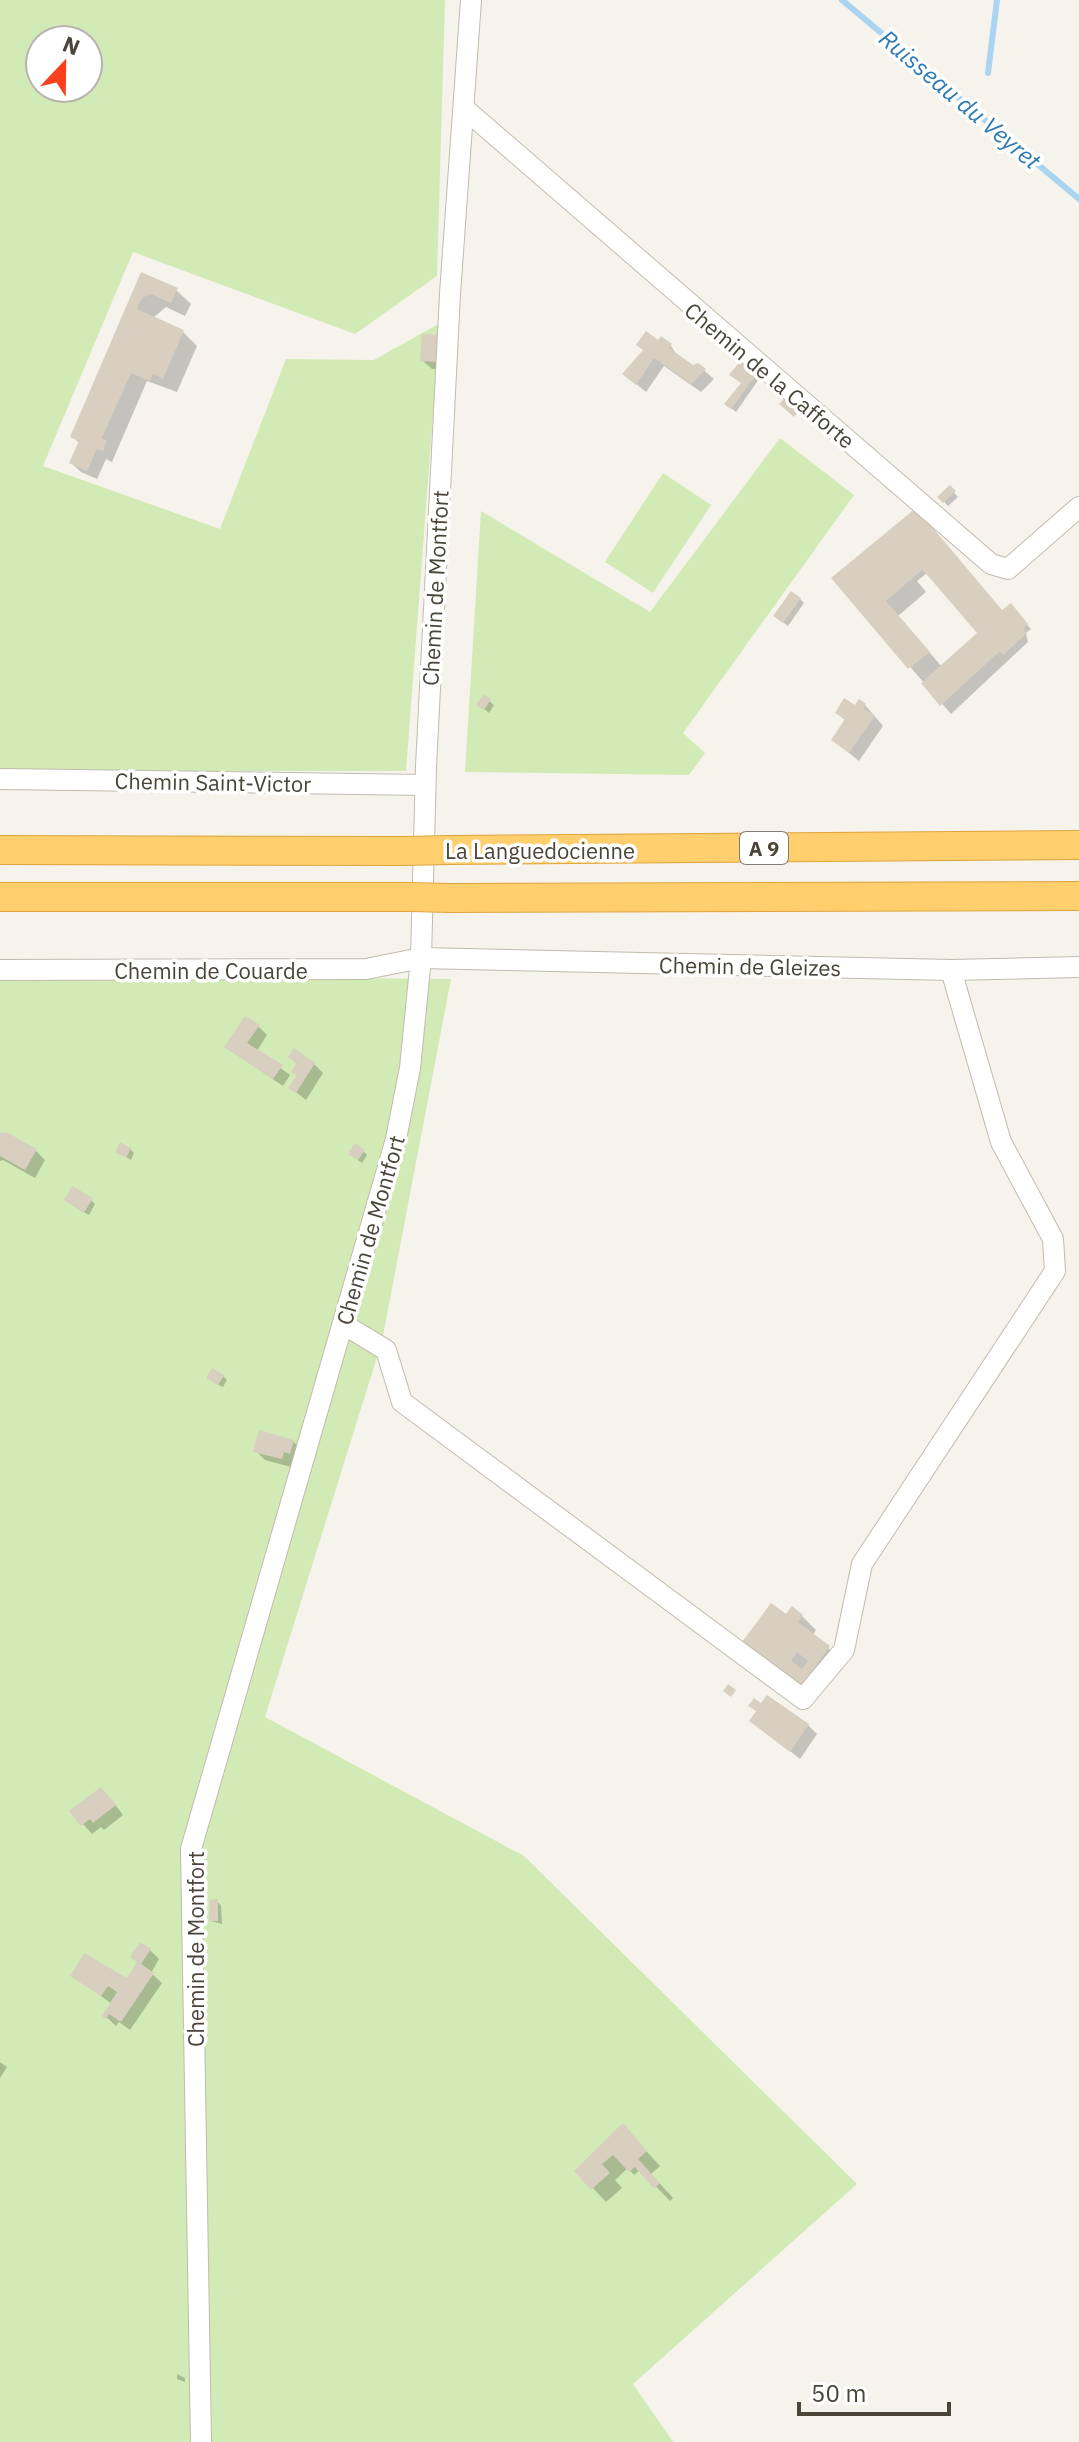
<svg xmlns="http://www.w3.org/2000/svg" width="1079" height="2442" viewBox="0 0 1079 2442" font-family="'IBM Plex Sans',sans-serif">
  <rect width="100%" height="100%" fill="#f6f3ec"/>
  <g fill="#d2eab5" fill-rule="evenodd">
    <path d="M0 0H445L437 276 355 334 133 252 43 466 220 529 286 359 374 360 440 323 406 771H0ZM40 40H88V88H40Z"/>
    <path d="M780 438 854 495 683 733 705 753 689 775 465 772 481 511 650 612Z"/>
    <path d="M663 473 711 505 653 593 605 562Z"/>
    <path d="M0 975 451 979 382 1341 265 1717 524 1856 857 2184 633 2384 673 2442H0Z"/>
  </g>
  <g fill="#0003" fill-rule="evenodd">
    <path d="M142 274 176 290 191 304 185 316 166 307 153 318 183 332 197 346 177 392 147 381 112 462 106 459 97 479 81 472 71 463 80 444 72 436Z"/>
    <path d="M424 336 447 370 432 369 422 360Z"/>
    <path d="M662 346H671L678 357 693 367 698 365 714 379 701 392 664 366 646 392 624 374Z"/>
    <path d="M741 363 759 379 736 412 731 408 743 384Z"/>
    <path d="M950 488 958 497 948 506 940 497Z"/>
    <path d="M916 510 1003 612 1010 606 1031 629 1026 633 1028 642 951 714 834 579ZM927 573 979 634 942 667 898 616 926 592 917 581Z"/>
    <path d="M800 599 804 603 788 626 779 619Z"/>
    <path d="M484 697 494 705 489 713 483 708Z"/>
    <path d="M865 705 883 726 859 761 833 740 846 721 837 713Z"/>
    <path d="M258 1026 267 1035 257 1051 290 1075 283 1086 226 1047Z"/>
    <path d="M290 1057 314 1064 323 1073 306 1100 291 1088 298 1076 293 1072 298 1065Z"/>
    <path d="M0 1134 36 1151 45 1160 35 1178 3 1160 0 1161Z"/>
    <path d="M130 1149 134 1153 131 1160 118 1152Z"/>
    <path d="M363 1151 367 1155 362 1163 354 1157Z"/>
    <path d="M91 1200 95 1204 89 1215 70 1204Z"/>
    <path d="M223 1376 227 1380 223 1387 213 1382Z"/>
    <path d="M293 1441 302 1451 291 1467 265 1460 256 1451Z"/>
    <path d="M802 1616 816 1630 813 1635 843 1661 817 1698 759 1656 787 1617Z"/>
    <path d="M758 1711 808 1725 817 1734 800 1759 751 1720Z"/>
    <path d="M110 1798 123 1815 104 1830 101 1827 92 1834 72 1812Z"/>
    <path d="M217 1901 221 1906 222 1924 211 1921Z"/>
    <path d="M150 1950 159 1959 151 1973 162 1983 130 2030 119 2022 116 2026 104 2015 112 2004 73 1976 127 1980Z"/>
    <path d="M0 2062 7 2067 0 2078Z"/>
    <path d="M636 2140 660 2166 651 2174 673 2198 670 2201 640 2170 634 2175 628 2168 615 2180 622 2188 606 2202 577 2171Z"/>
    <path d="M177 2374 185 2378V2382L177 2379Z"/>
  </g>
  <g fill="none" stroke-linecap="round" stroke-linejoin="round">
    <g stroke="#a9d4f2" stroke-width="6">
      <path d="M842 0 1079 199"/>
      <path d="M988 73 997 0"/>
    </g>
  </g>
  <g fill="#d8cfc1" fill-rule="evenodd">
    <path d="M141 272 178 288 171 303 151 294 142 298 137 309 184 330 163 379 153 374 150 381 131 373 102 438 107 441 103 451 97 449 87 471 69 463 79 441 70 437Z"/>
    <path d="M646 331 658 340 661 336 672 344 669 348 693 365 698 363 706 369 691 384 654 358 636 385 622 374 643 350 636 345Z"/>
    <path d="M422 334 440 335 439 362 420 361Z"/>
    <path d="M741 360 757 374 731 409 724 404 741 383 729 375Z"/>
    <path d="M785 398 800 410 794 417 779 404Z"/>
    <path d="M950 485 956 491 943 503 937 497Z"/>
    <path d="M916 508 1002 610 1011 603 1028 624 1023 628 1027 633 1003 655 1000 651 940 706 921 683 977 633 929 577 922 570 886 601 930 652 908 669 831 578Z"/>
    <path d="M791 591 801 598 783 623 773 616Z"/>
    <path d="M484 694 491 699 484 710 476 705Z"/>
    <path d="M844 698 855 705 859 699 866 704 863 708 875 716 849 753 831 740 845 719 835 713Z"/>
    <path d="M245 1016 260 1025 247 1043 283 1065 273 1079 224 1047Z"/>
    <path d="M294 1048 315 1063 296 1093 288 1088 297 1075 291 1072 297 1063 288 1057Z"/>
    <path d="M6 1132 37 1149 25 1170 0 1156V1133Z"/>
    <path d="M120 1142 131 1148 126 1158 115 1152Z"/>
    <path d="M355 1143 365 1150 358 1160 348 1154Z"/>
    <path d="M72 1186 93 1198 84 1213 64 1200Z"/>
    <path d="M212 1368 224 1375 218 1385 206 1378Z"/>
    <path d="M259 1430 294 1440 290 1454 284 1452 282 1459 253 1452Z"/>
    <path d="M771 1603 786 1614 792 1606 803 1615 798 1622 830 1646 802 1685 742 1642ZM797 1652 808 1661 802 1669 791 1661Z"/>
    <path d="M728 1684 736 1690 731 1697 723 1691Z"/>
    <path d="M767 1695 809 1724 790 1752 749 1721 756 1711 748 1706 754 1698 761 1703Z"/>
    <path d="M101 1787 116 1805 93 1823 90 1819 81 1826 69 1811Z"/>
    <path d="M218 1899V1921H209L210 1900Z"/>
    <path d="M140 1942 151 1949 141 1964 154 1973 121 2022 109 2014 106 2019 102 2016 117 1992 108 1986 101 1996 70 1976 84 1953 127 1978 137 1962 130 1957Z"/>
    <path d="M623 2123 647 2151 638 2159 660 2183 654 2189 635 2167 629 2172 613 2155 602 2164 610 2173 591 2190 574 2171Z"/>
  </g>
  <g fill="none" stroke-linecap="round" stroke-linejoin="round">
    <g stroke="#c2bbae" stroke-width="22">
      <g id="minor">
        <path d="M466 110 991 564 1008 569 1079 507"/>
        <path d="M0 779 425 785"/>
        <path d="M0 970 366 969 421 958 951 970 1079 967"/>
        <path d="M343 1324 386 1350 402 1402 803 1699 844 1650 862 1564 1055 1271 1053 1239 1001 1142 951 970"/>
        <path d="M201 2442 191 1849 396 1139 410 1068 421 958 426 767 450 294 471 0"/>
      </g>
    </g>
    <g stroke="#e0a43c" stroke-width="30">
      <g id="highway">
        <path d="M0 850 403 851"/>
        <path d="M449 850 1079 845"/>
        <path d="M0 897H410"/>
        <path d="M450 898 1079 896"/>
      </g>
    </g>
    <use href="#minor" stroke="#fff" stroke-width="20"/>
    <use href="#highway" stroke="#ffcf6e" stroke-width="28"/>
    <g stroke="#e0a43c" stroke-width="30" stroke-linecap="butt">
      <g id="highway-bridge">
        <path d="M403 851 449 850"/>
        <path d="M410 897 450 898"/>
      </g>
    </g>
    <use href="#highway-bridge" stroke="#ffcf6e" stroke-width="28"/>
  </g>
  <g text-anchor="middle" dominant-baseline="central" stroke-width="7" stroke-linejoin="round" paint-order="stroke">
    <rect fill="#fff" stroke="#817c74" stroke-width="2" x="740" y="832" width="48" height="32" rx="6"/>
    <g font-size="20" font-weight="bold" fill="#4b4439">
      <text x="764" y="848">A 9</text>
    </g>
    <g font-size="22" fill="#4b4439" stroke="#fff">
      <text transform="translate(770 375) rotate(40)">Chemin de la Cafforte</text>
      <text transform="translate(435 588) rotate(-87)">Chemin de Montfort</text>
      <text transform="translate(213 782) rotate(1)">Chemin Saint-Victor</text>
      <text x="540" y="850">La Languedocienne</text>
      <text transform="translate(750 966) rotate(1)">Chemin de Gleizes</text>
      <text x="211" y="970">Chemin de Couarde</text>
      <text transform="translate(370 1230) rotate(-74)">Chemin de Montfort</text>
      <text transform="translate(195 1949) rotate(-90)">Chemin de Montfort</text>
    </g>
    <g font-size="24" font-style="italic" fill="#2e7ab2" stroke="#fff">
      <text transform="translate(960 99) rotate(40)">Ruisseau du Veyret</text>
    </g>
  </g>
  <g transform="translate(64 64) rotate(22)"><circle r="38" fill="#ffffff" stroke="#b7b4b0" stroke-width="2"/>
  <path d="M0-6L14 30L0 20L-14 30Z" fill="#fc3f1d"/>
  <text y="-12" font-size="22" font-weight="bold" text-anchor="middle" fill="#4b4439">N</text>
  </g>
  <path d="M799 2402v12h150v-12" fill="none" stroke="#4b4439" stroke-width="4"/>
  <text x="811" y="2402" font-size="24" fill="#4b4439" stroke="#ffffff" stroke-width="6" paint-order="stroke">50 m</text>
</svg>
